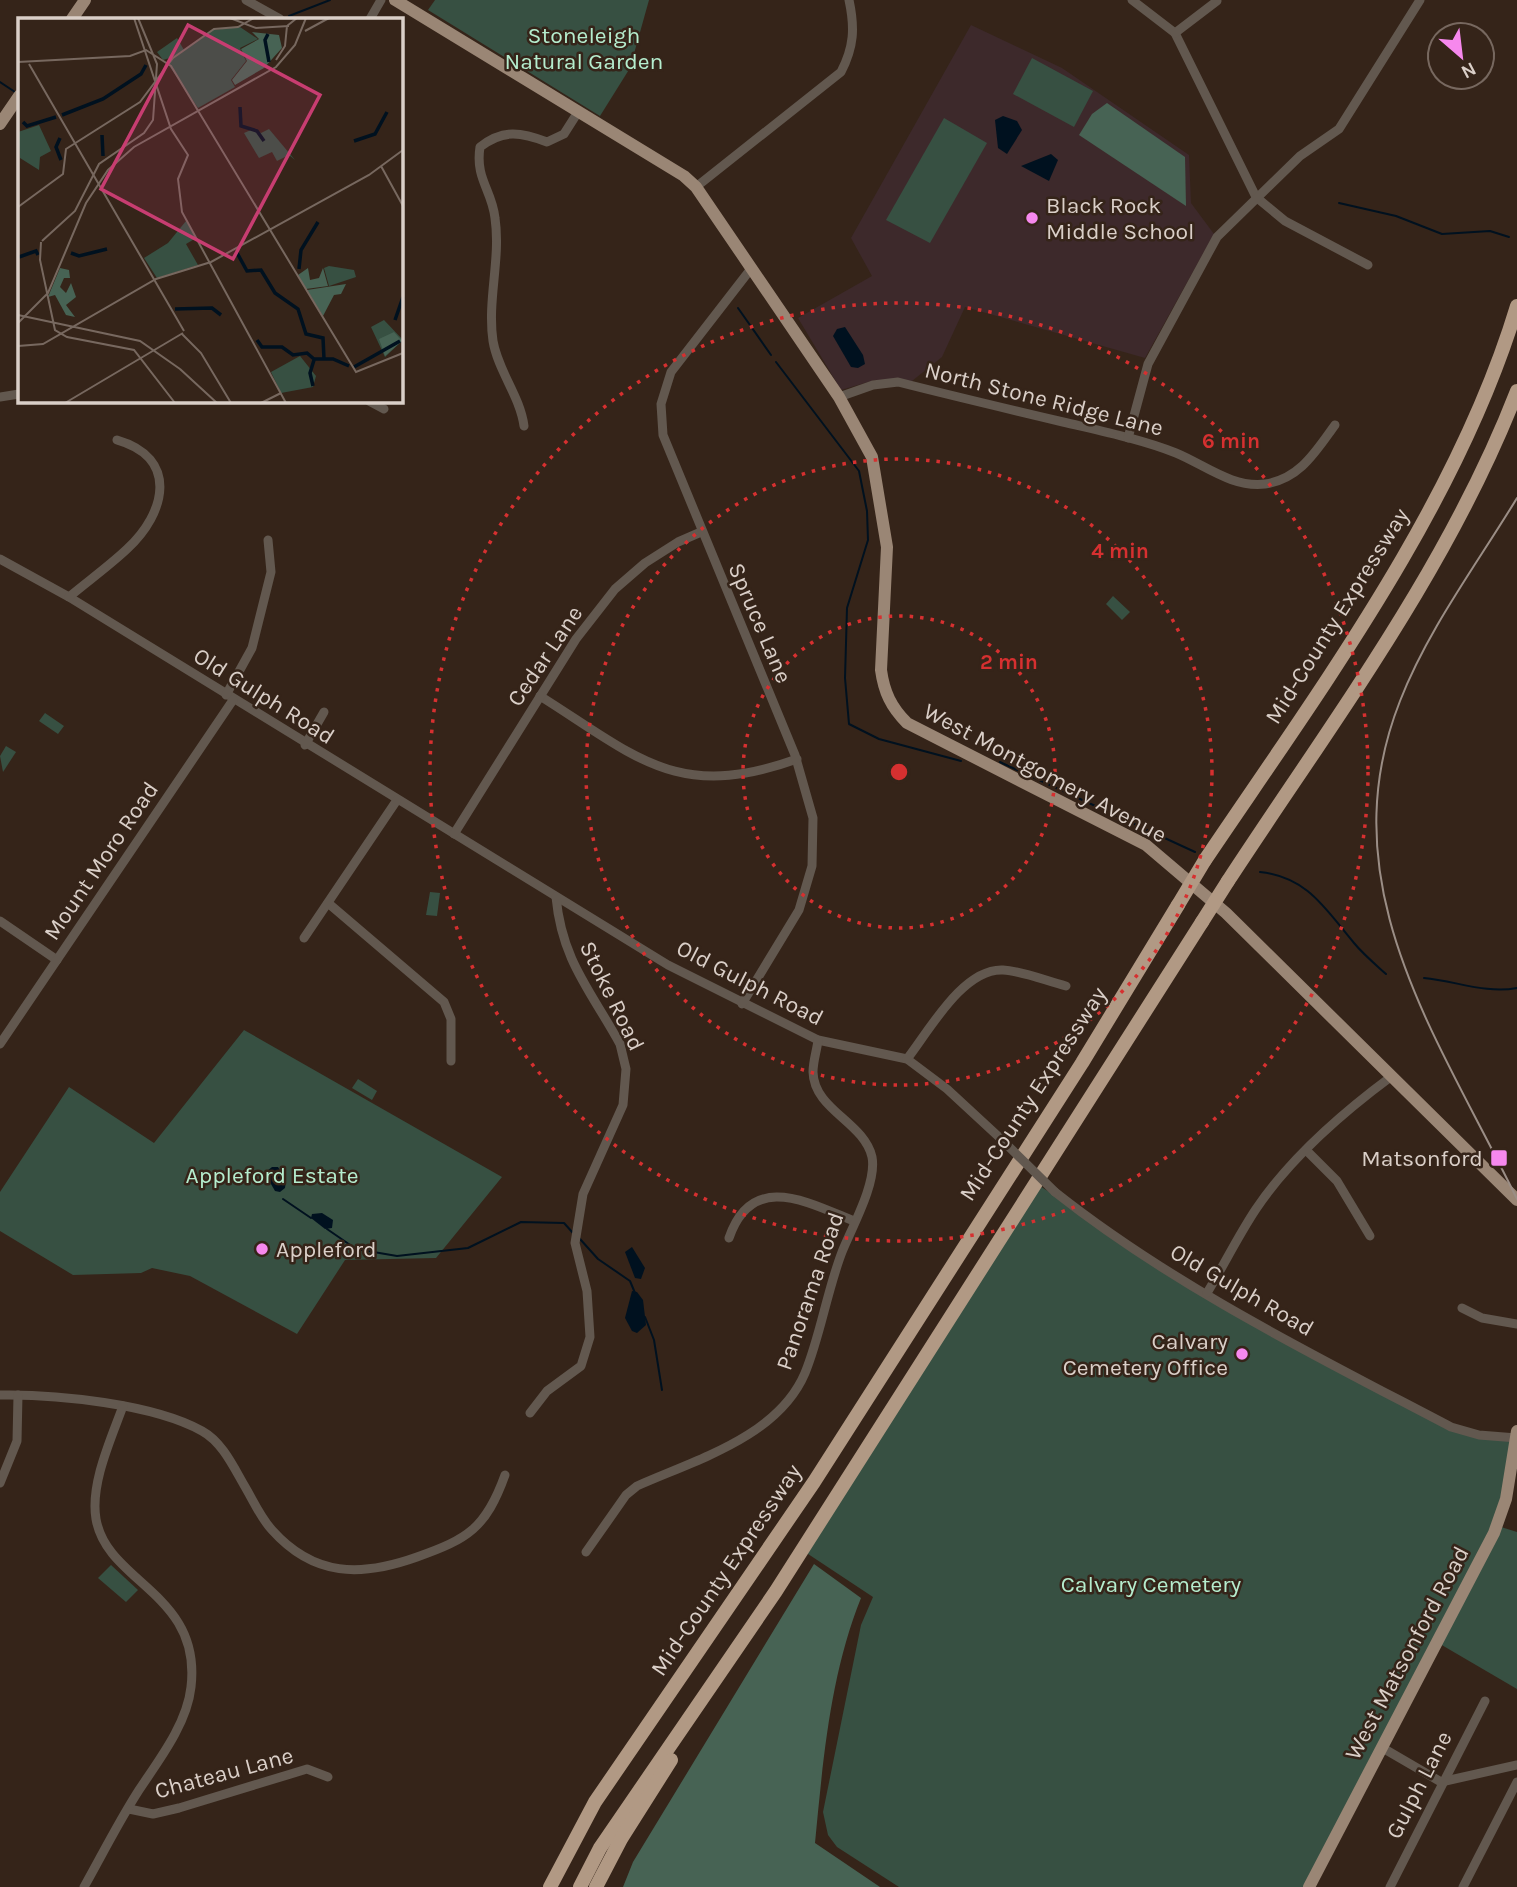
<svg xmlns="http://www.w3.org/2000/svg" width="1517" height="1887" viewBox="0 0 1517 1887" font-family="Karla,sans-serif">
  <rect width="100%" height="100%" fill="#352419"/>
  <path fill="#3d292b" d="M971 25 1062 68 1189 155 1191 203 1214 234 1145 358 965 307 942 357 912 381 875 380 841 390 798 318 872 276 851 238Z"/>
  <g fill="#375042">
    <path d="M435 0H649L630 68 600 116 428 10Z"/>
    <path d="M1032 58 1093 91 1074 127 1013 94Z"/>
    <path d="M944 118 987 143 930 243 886 220Z"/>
    <path d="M1113 596 1130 612 1122 620 1106 604Z"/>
    <path d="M45 713 64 726 58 734 39 721Z"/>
    <path d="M6 746 16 752 3 772 0 756Z"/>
    <path d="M430 892 440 893 437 916 426 915Z"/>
    <path d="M244 1030 502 1177 436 1258 345 1260 297 1334 190 1276 152 1268 141 1273 73 1275 0 1231V1192L69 1087 154 1143Z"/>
    <path d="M358 1079 377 1091 372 1100 352 1088Z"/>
    <path d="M1035 1183 1275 1334 1452 1427 1516 1438 1506 1499 1309 1887H899L837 1847 828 1835 823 1812 861 1625 873 1597 802 1550Z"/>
    <path d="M1501 1527 1517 1532V1689L1440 1644Z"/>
    <path d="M111 1565 138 1590 126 1602 98 1578Z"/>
  </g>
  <g fill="#476354">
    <path d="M1107 103 1185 157 1186 206 1079 135 1092 114Z"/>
    <path d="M814 1564 861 1598C830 1675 823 1761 815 1843L880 1887H623L633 1862Z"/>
  </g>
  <g fill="#00111f">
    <path d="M1003 116 1017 121 1022 130 1007 154 998 148 995 120Z"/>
    <path d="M1051 154 1058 160 1049 181 1021 166Z"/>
    <path d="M845 327 863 355 865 364 858 368 851 367 833 336 837 329Z"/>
    <path d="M272 1167H278L286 1180 285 1188 280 1192 275 1191 267 1177V1171Z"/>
    <path d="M312 1214 322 1213 333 1220 332 1228 325 1229 311 1218Z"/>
    <path d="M632 1247 645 1268 641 1279 635 1278 625 1252Z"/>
    <path d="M632 1291 637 1292 643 1300 646 1325 637 1333 632 1331 625 1318Z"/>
  </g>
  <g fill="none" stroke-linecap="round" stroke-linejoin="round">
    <g stroke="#00111f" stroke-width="2">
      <path d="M289 16 330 0"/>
      <path d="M0 82 15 92"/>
      <path d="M1339 203 1396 216 1442 234 1490 231 1509 237"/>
      <path d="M738 308 771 355"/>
      <path d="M776 362 859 471 867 511 868 540 847 608 845 678 849 724 879 739 961 761"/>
      <path d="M1000 762 1195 852"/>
      <path d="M1260 872C1308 877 1326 910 1354 943 1363 954 1375 964 1386 974"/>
      <path d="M1424 978C1456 981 1486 994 1517 988"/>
      <path d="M283 1199 311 1218"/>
      <path d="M327 1229 356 1249 397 1256 468 1248 521 1222 564 1223 573 1233"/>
      <path d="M580 1239 598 1259 630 1281 635 1293"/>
      <path d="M645 1317 654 1340 662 1390"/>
    </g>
    <g stroke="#62584f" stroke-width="9">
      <path d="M246 0 280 19"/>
      <path d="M1132 0 1175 33 1256 197 1285 221 1368 265"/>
      <path d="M370 19 381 0"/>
      <path d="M1175 33 1217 1"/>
      <path d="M696 187 841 72C854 47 855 28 849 0"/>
      <path d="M0 397 19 394"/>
      <path d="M839 397 873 385 898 382C953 396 1008 409 1063 422 1101 431 1140 439 1176 453 1205 465 1232 488 1265 484 1300 479 1316 451 1335 425"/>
      <path d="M369 401 384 409"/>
      <path d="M524 426C520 396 498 371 493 341 487 300 501 259 495 218 492 190 475 179 480 147 503 129 521 132 547 142L564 134 578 112"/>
      <path d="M1128 438 1148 364 1217 237 1300 156 1339 129 1420 0"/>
      <path d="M0 559 69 597 668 965 818 1040 907 1059 947 1089 1000 1138"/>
      <path d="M69 597C88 581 109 566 127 549 166 513 179 458 117 440"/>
      <path d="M226 695 252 648 271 572 268 540"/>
      <path d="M540 696C637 757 677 802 797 759"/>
      <path d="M305 745 324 712"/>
      <path d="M454 834 576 639 615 589 645 563 678 542 701 532"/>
      <path d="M328 903 444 1002 451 1019V1061"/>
      <path d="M0 921 57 960"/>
      <path d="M304 938 397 800"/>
      <path d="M742 1004 799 910 812 866 813 818 795 755 663 435 661 404 671 372 750 270"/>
      <path d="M0 1044 233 700"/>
      <path d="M907 1059C929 1031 963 968 1003 970 1023 971 1046 981 1066 986"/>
      <path d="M1306 1150 1337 1181 1370 1236"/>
      <path d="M1055 1192C1175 1287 1316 1356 1451 1427L1479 1435 1517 1438"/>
      <path d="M729 1238C752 1171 807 1202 854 1221"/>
      <path d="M1207 1293C1224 1265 1238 1236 1256 1209 1291 1157 1342 1113 1392 1076"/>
      <path d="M1462 1308 1482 1318 1517 1324"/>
      <path d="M0 1395C56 1394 154 1404 202 1431 222 1442 233 1466 244 1485 253 1500 260 1517 272 1530 314 1577 361 1577 417 1557 468 1539 486 1528 505 1475"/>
      <path d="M530 1413 547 1391 581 1366 590 1337 587 1291 575 1243 583 1194 623 1105 626 1069 620 1044C591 991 562 961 556 897"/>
      <path d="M0 1483 17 1441 18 1395"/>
      <path d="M586 1552 626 1495 637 1486C695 1460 778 1437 805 1373 820 1337 827 1291 842 1252 852 1227 877 1183 872 1157 864 1122 814 1110 813 1072 813 1061 817 1050 818 1040"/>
      <path d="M1381 1747 1441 1782 1517 1765"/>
      <path d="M129 1809 153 1814 179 1808 307 1769 328 1777"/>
      <path d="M84 1887C102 1855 119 1821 139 1790 159 1760 187 1724 191 1687 202 1593 107 1583 96 1519 90 1484 111 1439 123 1406"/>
      <path d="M1390 1887 1485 1701"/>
      <path d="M1463 1887 1517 1782"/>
    </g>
    <g stroke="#9a8675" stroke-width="12">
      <path d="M395 0 684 176 696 187 839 397 872 457 887 547 881 670C884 692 891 707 907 723L1146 845 1226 913 1517 1200"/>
      <path d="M72 19 85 0"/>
      <path d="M0 124 19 96"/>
      <path d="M1309 1887 1494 1533 1506 1499 1517 1431"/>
    </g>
    <g stroke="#b19984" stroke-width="14">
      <path d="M1205 860C1321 688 1457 505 1517 306"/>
      <path d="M1228 881C1332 722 1448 569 1517 391"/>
      <path d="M550 1887 595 1802 814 1482 1082 1063 1178 905"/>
      <path d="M580 1887 600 1848 776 1591 1202 922"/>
      <path d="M596 1887 621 1839 671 1760"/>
    </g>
    <path stroke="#9b8e86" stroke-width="2" d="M1517 498C1477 564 1428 629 1400 701 1327 886 1439 1038 1517 1199"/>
    <path stroke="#62584f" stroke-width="9" d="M1000 1138 1055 1192"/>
    <g stroke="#b19984" stroke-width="14">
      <path d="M1178 905 1205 860"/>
      <path d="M1202 922 1228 881"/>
    </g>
  </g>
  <g fill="none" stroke="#d63030" stroke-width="3.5" stroke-dasharray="3.5 7">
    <circle cx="899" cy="772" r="156"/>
    <circle cx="899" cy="772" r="313"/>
    <circle cx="899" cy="772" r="469"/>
  </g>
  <g fill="#f688ed" stroke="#352419" stroke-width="2.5">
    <circle cx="1032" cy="218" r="7"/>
    <rect x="1490" y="1149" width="18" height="18" rx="3.5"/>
    <circle cx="262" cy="1249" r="7"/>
    <circle cx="1242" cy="1354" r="7"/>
  </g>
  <g text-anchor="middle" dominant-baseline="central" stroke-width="5" stroke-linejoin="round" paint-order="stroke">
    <g font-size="23" fill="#b5edce" stroke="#352419">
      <text x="584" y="35">Stoneleigh<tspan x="584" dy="26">Natural Garden</tspan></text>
      <text x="272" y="1175">Appleford Estate</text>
      <text x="1151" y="1584">Calvary Cemetery</text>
    </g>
    <g font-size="23" fill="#dacfc8" stroke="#352419" text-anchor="start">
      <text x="1046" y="205">Black Rock<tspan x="1046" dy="26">Middle School</tspan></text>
      <text x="1483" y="1158" text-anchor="end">Matsonford</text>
      <text x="276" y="1249">Appleford</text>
      <text x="1228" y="1341" text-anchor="end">Calvary<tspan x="1228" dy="26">Cemetery Office</tspan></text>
    </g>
    <g font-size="23" fill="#dacfc8" stroke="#352419">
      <text transform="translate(1044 399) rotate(14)">North Stone Ridge Lane</text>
      <text transform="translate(1337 616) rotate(-58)">Mid-County Expressway</text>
      <text transform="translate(760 623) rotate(67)">Spruce Lane</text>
      <text transform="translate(545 656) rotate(-56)">Cedar Lane</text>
      <text transform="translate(264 696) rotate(32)">Old Gulph Road</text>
      <text transform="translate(1045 773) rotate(28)">West Montgomery Avenue</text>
      <text transform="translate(101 861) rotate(-56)">Mount Moro Road</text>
      <text transform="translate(750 983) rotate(27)">Old Gulph Road</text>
      <text transform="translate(612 996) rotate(64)">Stoke Road</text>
      <text transform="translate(1033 1094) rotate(-57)">Mid-County Expressway</text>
      <text transform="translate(1242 1290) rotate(30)">Old Gulph Road</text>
      <text transform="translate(810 1291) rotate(-71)">Panorama Road</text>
      <text transform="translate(726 1570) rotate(-56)">Mid-County Expressway</text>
      <text transform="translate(1407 1653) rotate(-62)">West Matsonford Road</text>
      <text transform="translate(224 1773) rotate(-15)">Chateau Lane</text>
      <text transform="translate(1419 1785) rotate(-63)">Gulph Lane</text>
    </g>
  </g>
  <g transform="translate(18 18)">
    <rect width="385" height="385" fill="#352419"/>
    <path d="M222 9 240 21 222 30 228 43 213 62 217 69 180 90 150 46 155 39 145 42 139 34 159 20 166 32 195 12ZM21 107 33 133 22 139 21 152 2 140 0 114ZM235 111 243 115 251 111 277 142 271 137 259 143 254 134 241 140 226 115ZM168 203 178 220 168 226 180 247 139 260 126 240 150 225ZM311 248 336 252 338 259 311 268 306 250ZM366 302 385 322 367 339 353 309ZM282 338 298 358 295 369 263 375 253 354Z" fill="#375042"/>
    <path d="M234 14 261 17 264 30 246 50 217 67 214 62 229 43 223 31 241 21ZM42 250 51 252 52 260H46L42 269 48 275 53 265 58 279 48 287 57 299 48 297 37 277 30 279ZM290 250 292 262 301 260 305 250 310 268 288 271 280 257ZM328 266 323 276 316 277 305 298 289 272ZM376 314 384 323 367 338 361 321Z" fill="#476354"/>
    <path fill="none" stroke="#00111f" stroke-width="3.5" d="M250 16 247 22 251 44M222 89 223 108 239 113 246 123M44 97 85 81 123 56 128 47M5 104 9 108 38 99M84 117 85 138M42 120 38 129 43 142M336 123 357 116 369 94M218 233 229 253 243 252 257 275 280 291 288 316 305 320 306 341M53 235 61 238 89 231M1 239 18 233 20 237M281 251 283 232 300 204M157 291 194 290 203 297M377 302 385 279M239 322 244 329H264L275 337 289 335 296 341H315L331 348M336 349 382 323M295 368 292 355 296 342"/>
    <path fill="none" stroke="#77685f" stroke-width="2" d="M116 0 153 111 170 137 160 161 164 194 268 385M212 0 238 10 271 8M287 13 311 0M258 42 267 28 269 8 279 0M0 44 112 38 128 32 153 48 338 354 385 335M11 46 166 313M363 148 385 188M0 189 45 156 48 131 122 84 155 40 196 11 220 9 236 0M24 223 57 193 81 146 126 115 135 102 139 46 120 0M23 224 22 242 37 312 49 319 116 332 157 385M0 297 122 323 162 351M0 305 30 275 68 185 90 152 116 129 258 49 277 27 288 0M164 316 183 335 213 385M0 328 25 326 138 261 193 244 351 157 385 132M162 351 199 385M47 385 165 315M243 385 263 375"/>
    <path fill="#c73d71" fill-opacity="0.15" stroke="#c73d71" stroke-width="3.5" d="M170 7 302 77 215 241 83 171Z"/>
    <rect width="385" height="385" fill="none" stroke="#dacfc8" stroke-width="3.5"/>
  </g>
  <circle cx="899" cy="772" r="10" fill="#d63030" stroke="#352419" stroke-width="3.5"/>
  <g font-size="21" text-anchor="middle" font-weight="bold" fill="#d63030" stroke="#352419" stroke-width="5" stroke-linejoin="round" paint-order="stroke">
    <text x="1231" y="448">6 min</text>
    <text x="1120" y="558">4 min</text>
    <text x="1009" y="669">2 min</text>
  </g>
  <g transform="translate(1461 56) rotate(152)"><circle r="33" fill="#352419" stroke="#77685f" stroke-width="2"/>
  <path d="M0-5L12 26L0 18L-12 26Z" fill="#f688ed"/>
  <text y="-10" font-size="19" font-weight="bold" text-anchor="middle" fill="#dacfc8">N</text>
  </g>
</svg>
